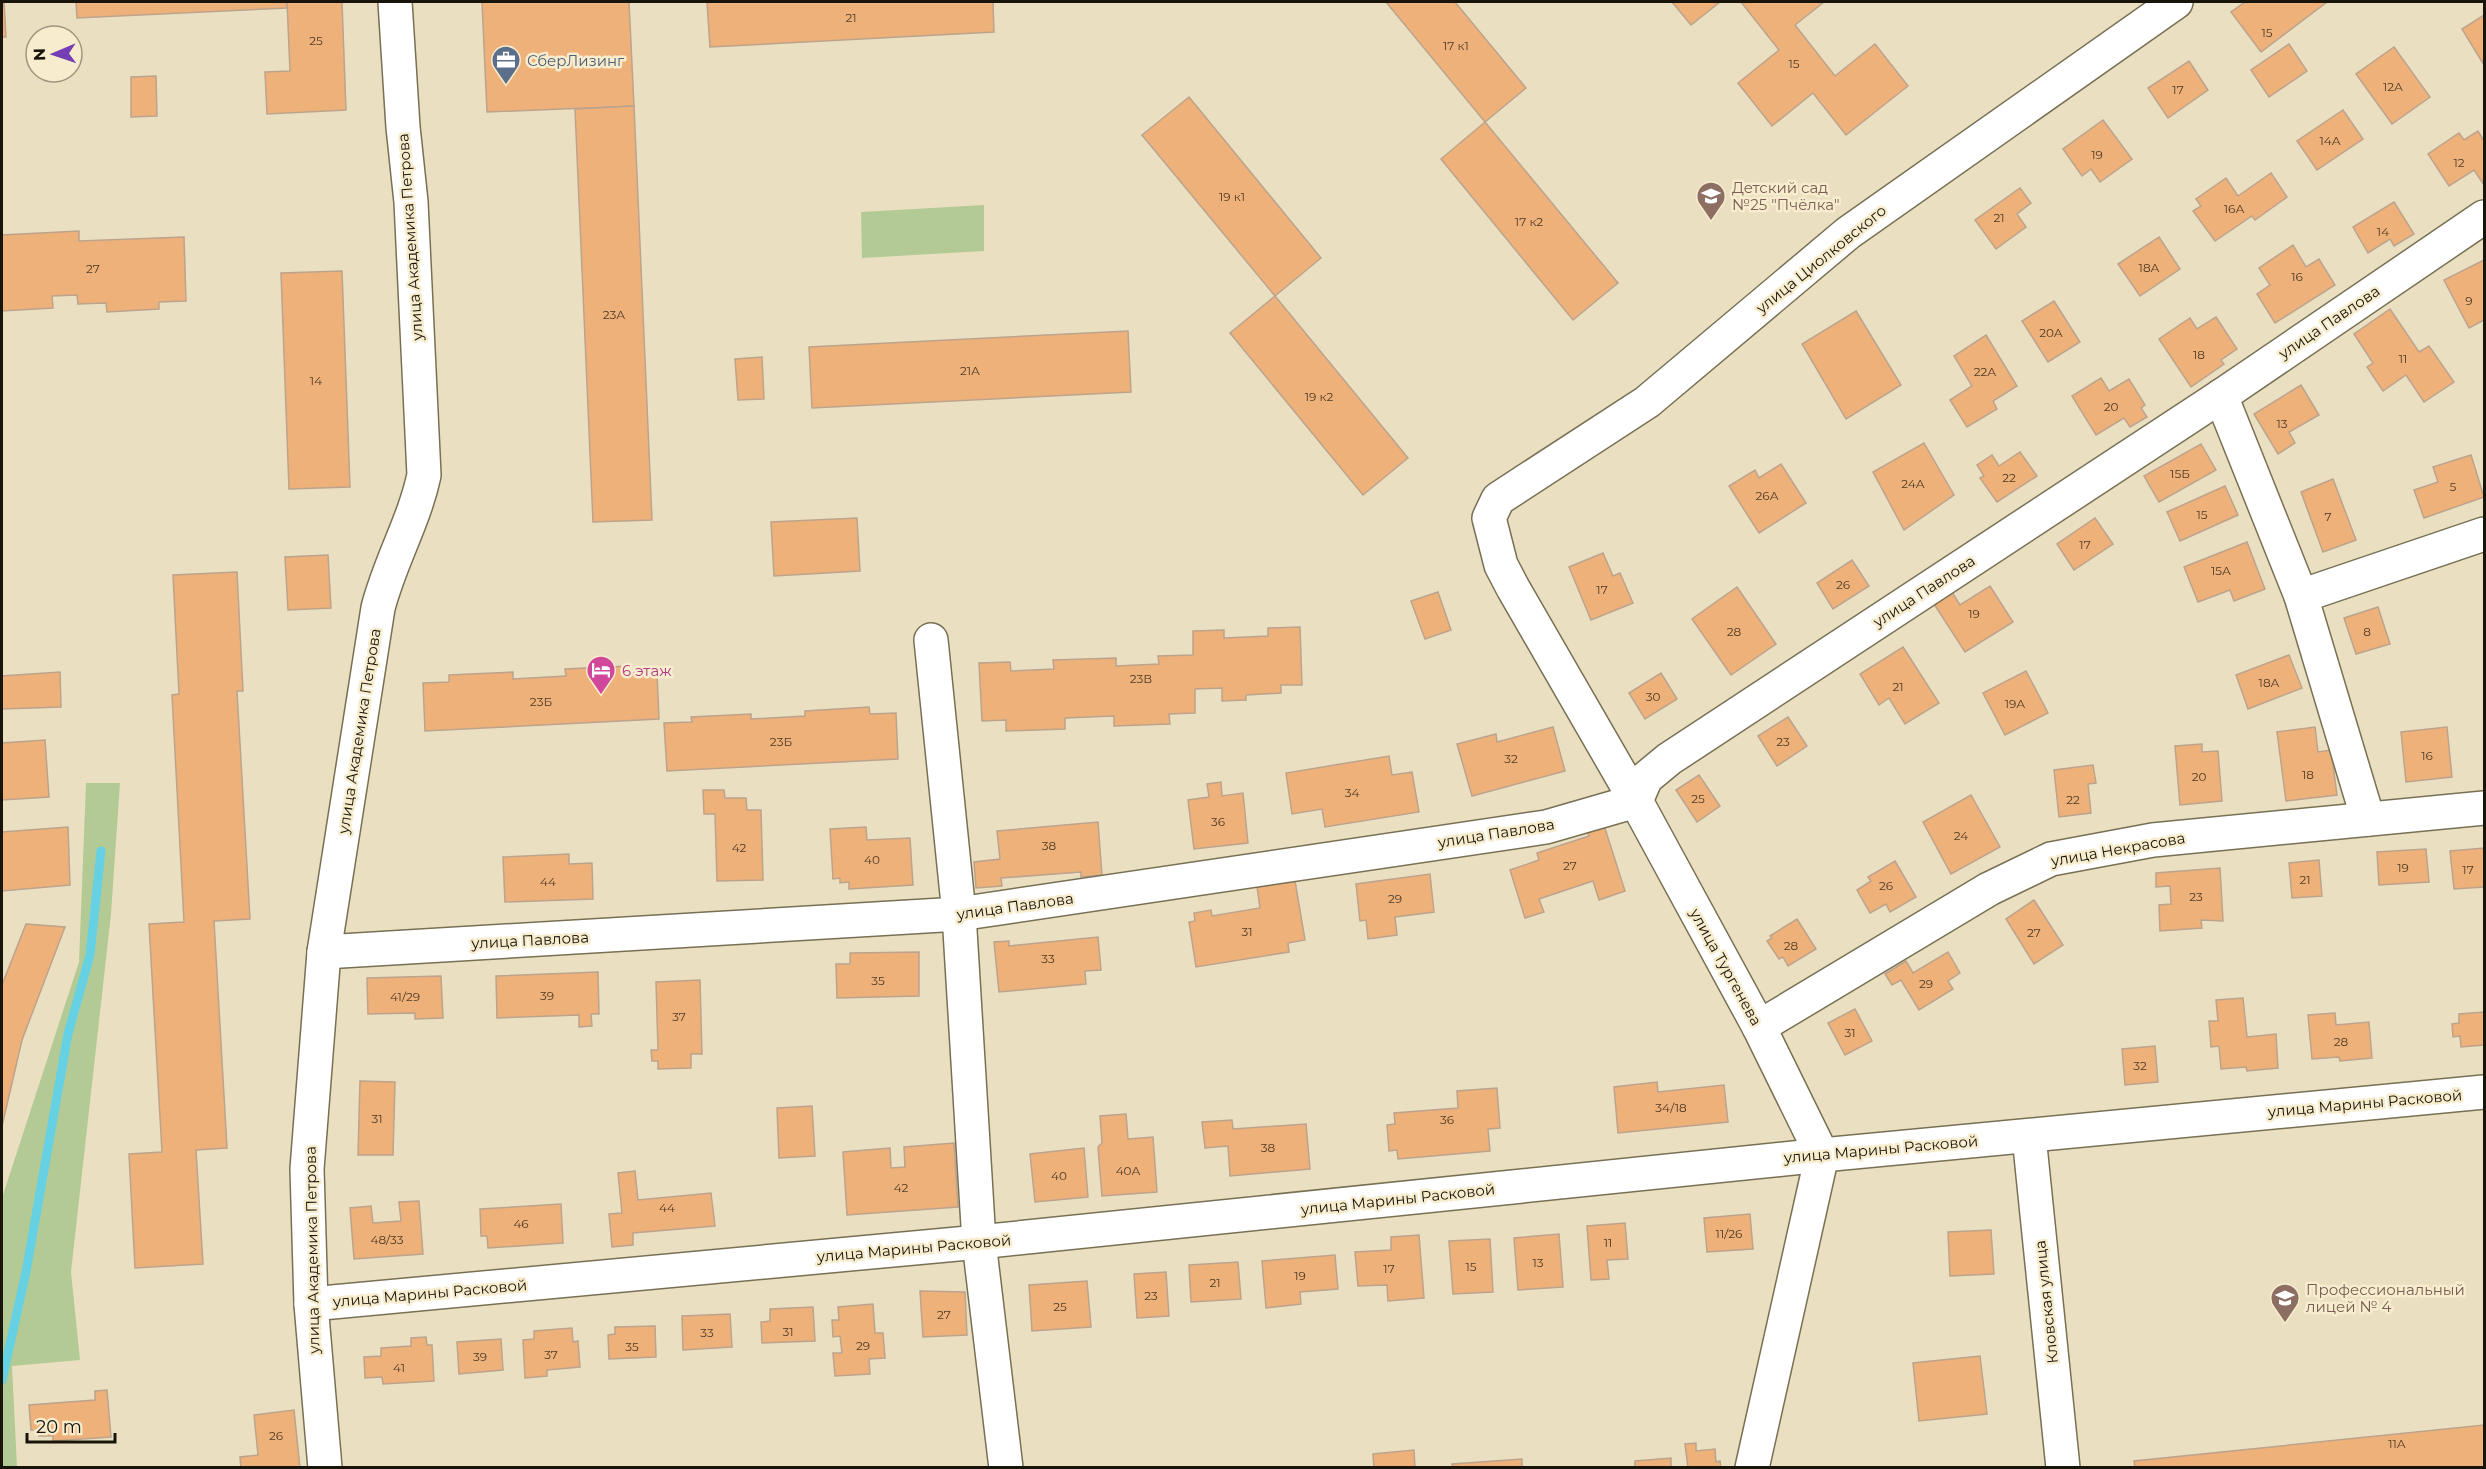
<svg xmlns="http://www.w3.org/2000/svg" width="2486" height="1469" viewBox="0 0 2486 1469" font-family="Montserrat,sans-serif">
  <rect width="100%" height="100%" fill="#eae0c1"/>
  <g fill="#b4ca94">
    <path d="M984 205V251L862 258 861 212Z"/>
    <path d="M86 783H120L111 914 71 1272 80 1360 12 1366 17 1467H2V1198L79 962Z"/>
  </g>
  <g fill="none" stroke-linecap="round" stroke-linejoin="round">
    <path stroke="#67d1e4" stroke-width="9" d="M2 1380 26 1272 68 1034 90 955 101 851"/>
  </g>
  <g fill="#efb17a" stroke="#bca38d" stroke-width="1.5">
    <path d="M2 2H4L6 37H2Z"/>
    <path d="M76 2H287V8L77 18Z"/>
    <path d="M287 2H342L346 110 267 114 265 72 290 71Z"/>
    <path d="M482 2H629L634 106 487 112Z"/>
    <path d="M707 2H993L994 32 710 47Z"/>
    <path d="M1386 2H1455L1526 88 1485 122Z"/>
    <path d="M1672 2H1720L1691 25Z"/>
    <path d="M1741 2H1824L1795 25 1835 76 1875 44 1908 86 1846 135 1813 93 1772 126 1738 83 1779 50Z"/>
    <path d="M2245 2H2327L2261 52 2231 12Z"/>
    <path d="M2484 15V65L2462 29Z"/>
    <path d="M2289 44 2307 71 2269 97 2251 70Z"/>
    <path d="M2394 47 2430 97 2392 124 2356 74Z"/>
    <path d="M2189 61 2208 90 2168 118 2148 88Z"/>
    <path d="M156 76 157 116 131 117V77Z"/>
    <path d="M1189 97 1321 258 1275 296 1142 135Z"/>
    <path d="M634 106 652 520 593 522 575 109Z"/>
    <path d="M2343 110 2363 139 2317 170 2297 141Z"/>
    <path d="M2103 120 2132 159 2100 182 2091 169 2082 176 2063 149Z"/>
    <path d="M1485 122 1618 283 1573 320 1441 159Z"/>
    <path d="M2478 131 2484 141V185L2474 170 2449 186 2428 154 2459 133 2464 140Z"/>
    <path d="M2271 173 2287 197 2255 220 2252 216 2215 241 2193 211 2201 206 2196 199 2226 178 2238 196Z"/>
    <path d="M2020 188 2031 203 2017 214 2026 227 1996 249 1975 220Z"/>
    <path d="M2394 202 2414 234 2394 246 2390 239 2368 253 2353 227Z"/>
    <path d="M79 231V241L184 237 186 301 159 302V309L107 312 106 303 78 304 77 295 52 296 53 308 2 311V235Z"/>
    <path d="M2159 237 2180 269 2140 296 2118 264Z"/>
    <path d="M2293 245 2306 267 2319 259 2335 285 2275 323 2257 294 2270 285 2259 268Z"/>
    <path d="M2484 260V320L2469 328 2444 280Z"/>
    <path d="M342 271 350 487 289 489 281 273Z"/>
    <path d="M1275 296 1408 458 1363 495 1230 333Z"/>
    <path d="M2054 301 2080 342 2048 362 2022 321Z"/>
    <path d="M2390 309 2419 352 2429 346 2454 382 2424 402 2406 375 2383 391 2367 367 2373 363 2354 334Z"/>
    <path d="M1856 311 1901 385 1846 419 1802 344Z"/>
    <path d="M2216 317 2237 349 2221 360 2224 364 2191 387 2159 339 2190 318 2197 329Z"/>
    <path d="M1128 331 1131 392 812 408 809 347Z"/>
    <path d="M1986 335 2017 386 1993 401 1997 409 1967 427 1950 400 1972 386 1954 356Z"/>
    <path d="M762 357 764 399 738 400 735 359Z"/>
    <path d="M2101 378 2109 391 2129 379 2145 405 2141 408 2147 417 2130 427 2124 418 2096 435 2072 396Z"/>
    <path d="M2301 385 2319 415 2289 432 2295 443 2278 454 2254 414Z"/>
    <path d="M1924 443 1954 495 1904 530 1873 472Z"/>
    <path d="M2201 444 2216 470 2159 502 2144 476Z"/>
    <path d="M2020 452 2037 476 1997 502 1980 478 1984 476 1977 465 1992 455 1999 466Z"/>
    <path d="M2471 455 2484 497 2424 518 2414 490 2438 482 2433 467Z"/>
    <path d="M1781 464 1806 503 1759 533 1729 486 1755 470 1759 478Z"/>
    <path d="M2333 479 2356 540 2323 552 2301 492Z"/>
    <path d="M2225 486 2238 515 2180 541 2167 512Z"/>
    <path d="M857 518 860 571 774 576 771 522Z"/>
    <path d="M2095 518 2113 544 2074 570 2057 544Z"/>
    <path d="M2247 542 2265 589 2234 601 2230 590 2198 602 2184 567Z"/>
    <path d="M1603 553 1613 576 1620 573 1633 603 1591 620 1569 567Z"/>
    <path d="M328 555 331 608 288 610 285 557Z"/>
    <path d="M1852 560 1869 586 1833 609 1817 583Z"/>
    <path d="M237 572 243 691H237L250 919 214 921 227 1148 196 1150 203 1264 135 1268 129 1154 162 1152 149 924 184 922 172 695 179 694 173 575Z"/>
    <path d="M1990 586 2013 622 1965 652 1934 604 1952 592 1960 605Z"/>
    <path d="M1737 587 1776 644 1731 675 1692 619Z"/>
    <path d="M1438 592 1451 630 1425 639 1411 601Z"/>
    <path d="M2378 607 2390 644 2356 654 2344 618Z"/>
    <path d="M1300 627 1302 685H1281V693L1246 695V700L1222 701V688L1195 689V713L1169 714 1170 724 1114 726V716L1065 718V729L1006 731V720L982 721 979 663 1010 662 1011 671 1054 669 1053 660 1116 658V666L1159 664 1158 656 1193 655V631L1224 630V638L1268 636V628Z"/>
    <path d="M1903 647 1939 703 1905 724 1889 698 1879 705 1860 674Z"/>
    <path d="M2289 655 2302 688 2248 709 2236 675Z"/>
    <path d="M629 666V673L657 672 659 719 425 731 423 683 449 682V675L513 672V679L566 676 565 669Z"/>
    <path d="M2026 671 2048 713 2005 735 1983 693Z"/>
    <path d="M60 672 61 707 2 709V676Z"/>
    <path d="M1661 673 1677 699 1645 719 1629 693Z"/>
    <path d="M869 707 870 714 896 713 898 759 667 771 664 723 692 722 691 717 751 714V719L805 716V711Z"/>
    <path d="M1788 717 1807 746 1777 766 1758 736Z"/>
    <path d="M1553 727 1565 771 1472 796 1457 744 1496 734 1497 742Z"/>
    <path d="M2315 727 2318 752 2331 750 2337 795 2286 801 2277 732Z"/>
    <path d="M2447 727 2452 777 2406 782 2401 732Z"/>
    <path d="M45 740 49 797 2 800V743Z"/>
    <path d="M2202 744V752L2218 751 2222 801 2180 805 2175 746Z"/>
    <path d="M1389 756 1392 775 1412 772 1419 812 1325 827 1322 809 1292 814 1286 773Z"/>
    <path d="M2093 765 2096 783 2088 784 2091 813 2059 817 2054 770Z"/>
    <path d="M1699 775 1720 806 1697 822 1676 790Z"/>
    <path d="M1221 782 1222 796 1243 793 1248 843 1194 849 1188 800 1209 797 1207 784Z"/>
    <path d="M703 790H724L725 798H746L747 810H761L763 880 717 881 715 814H704Z"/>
    <path d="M1971 795 2000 847 1951 874 1923 822Z"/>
    <path d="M1602 819 1625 891 1599 900 1593 881 1539 899 1544 912 1525 918 1510 870 1539 860 1537 853 1589 836 1585 825Z"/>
    <path d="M1098 822 1102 875 1081 877V872L1001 878 1002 886 976 888 974 862 1000 859 997 831Z"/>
    <path d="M68 827 70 885 2 891V832Z"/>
    <path d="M866 827 867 840 910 838 913 885 849 889V882L840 883V878L833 879 830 829Z"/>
    <path d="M2484 848V887L2454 889 2450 851Z"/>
    <path d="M2426 849 2429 882 2379 885 2377 852Z"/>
    <path d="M569 854V864L592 863 593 899 505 902 503 857Z"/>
    <path d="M2319 860 2322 896 2292 898 2289 863Z"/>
    <path d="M1895 861 1916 897 1890 912 1886 904 1870 913 1857 890 1871 881 1868 877Z"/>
    <path d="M2220 868 2223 921 2201 920 2202 928 2160 931 2159 905 2171 904 2170 886 2156 887V873Z"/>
    <path d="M1430 874 1434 912 1395 917 1397 935 1368 939 1366 920 1360 921 1356 884Z"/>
    <path d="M1295 881 1305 940 1288 943 1289 952 1196 967 1189 922 1195 921 1194 913 1211 910 1212 916 1260 908 1257 887Z"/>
    <path d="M2034 900 2063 945 2034 964 2006 919Z"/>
    <path d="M1797 919 1816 949 1788 966 1783 957 1779 959 1767 941 1772 938 1770 936Z"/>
    <path d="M26 924 65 927 22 1040 2 1126V985Z"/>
    <path d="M1098 937 1101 970 1085 971 1086 984 999 992 994 942 1009 941V946Z"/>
    <path d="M919 952V996L837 998 836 964H850V953Z"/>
    <path d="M1948 952 1960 973 1948 981 1953 989 1919 1010 1901 980 1892 985 1885 974 1906 961 1913 973Z"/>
    <path d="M598 972 599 1014H591L592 1026 579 1027V1015L497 1018 496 976Z"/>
    <path d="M441 976 443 1018 415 1019V1013L368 1014 367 978Z"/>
    <path d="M700 980 702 1054H691V1068L658 1069V1061H652L651 1050H658L656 982Z"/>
    <path d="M2243 998 2247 1037 2276 1034 2278 1068 2247 1071 2246 1067 2221 1069 2219 1046 2211 1047 2209 1021H2218L2216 1000Z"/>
    <path d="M1855 1009 1872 1041 1845 1055 1828 1023Z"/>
    <path d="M2484 1012V1045L2461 1047 2460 1036 2453 1037 2452 1024 2459 1023V1014Z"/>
    <path d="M2335 1013 2336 1025 2369 1022 2372 1058 2340 1061 2339 1057 2312 1059 2308 1015Z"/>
    <path d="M2155 1046 2158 1082 2125 1085 2122 1049Z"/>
    <path d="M360 1081 395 1082 393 1155H358Z"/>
    <path d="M1657 1082 1658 1092 1724 1085 1728 1122 1618 1133 1614 1087Z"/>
    <path d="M1497 1088 1500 1128 1488 1129 1490 1151 1398 1159 1397 1150 1389 1151 1387 1125 1395 1124 1394 1113 1458 1108 1457 1091Z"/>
    <path d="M812 1106 815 1156 779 1158 777 1108Z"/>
    <path d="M1126 1114 1128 1139 1153 1137 1157 1192 1102 1196 1098 1147 1102 1143 1100 1116Z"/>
    <path d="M1232 1120 1233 1129 1306 1124 1310 1169 1230 1176 1228 1146 1205 1148 1202 1122Z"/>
    <path d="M954 1143 958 1207 847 1215 843 1152 890 1148 891 1168 905 1167 904 1147Z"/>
    <path d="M1084 1148 1088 1197 1035 1202 1030 1154Z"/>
    <path d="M635 1171 638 1200 711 1193 715 1226 633 1233V1245L612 1247 609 1214 622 1213 618 1173Z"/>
    <path d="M419 1201 423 1254 354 1259 350 1208 371 1206 373 1223 401 1221 399 1202Z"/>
    <path d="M561 1204 563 1243 488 1248 487 1236H481L480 1209Z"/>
    <path d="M1750 1214 1753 1249 1707 1252 1704 1218Z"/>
    <path d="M1625 1223 1628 1259 1607 1260 1609 1279 1591 1280 1587 1226Z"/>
    <path d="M1991 1230 1994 1274 1950 1276 1948 1232Z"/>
    <path d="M1559 1234 1563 1287 1518 1290 1514 1238Z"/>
    <path d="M1419 1235 1424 1298 1388 1301 1387 1285 1358 1286 1355 1252 1391 1250V1237Z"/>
    <path d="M1490 1239 1493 1292 1453 1294 1449 1241Z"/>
    <path d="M1335 1255 1338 1289 1300 1292 1301 1304 1266 1308 1262 1261Z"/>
    <path d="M1238 1262 1241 1299 1191 1302 1189 1265Z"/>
    <path d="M1166 1272 1169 1316 1137 1318 1134 1274Z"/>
    <path d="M1087 1281 1091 1327 1032 1331 1029 1285Z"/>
    <path d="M920 1291 965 1292 967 1335 923 1337Z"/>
    <path d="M873 1304 875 1333H883L885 1358 869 1359 870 1374 835 1376 833 1353H842L840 1336 833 1337 832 1320H839L838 1307Z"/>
    <path d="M813 1307 815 1341 762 1343 761 1322 770 1321V1309Z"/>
    <path d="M730 1314 732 1347 683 1350 682 1316Z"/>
    <path d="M655 1326 656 1357 609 1359 608 1335 615 1334V1327Z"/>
    <path d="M572 1328 573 1342 578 1341 580 1367 547 1370V1376L525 1378 523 1340 534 1339V1331Z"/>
    <path d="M426 1337 427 1345H432L434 1381 383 1384 382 1377 365 1378 364 1357 381 1356V1348L411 1346V1338Z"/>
    <path d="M501 1339 503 1370 459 1374 457 1342Z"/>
    <path d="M1980 1356 1987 1414 1919 1421 1913 1363Z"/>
    <path d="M107 1390 111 1437 53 1441V1436H39V1430H31L29 1405 95 1400V1391Z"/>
    <path d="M294 1410 300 1468H241L240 1457 258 1455 254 1415Z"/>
    <path d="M2484 1425V1468H2135L2134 1461Z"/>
    <path d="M1696 1443V1451L1715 1449 1716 1462 1720 1461 1721 1468H1688L1685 1444Z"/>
    <path d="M1414 1450 1415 1468H1374L1373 1454Z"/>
    <path d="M1671 1458V1468H1635V1461Z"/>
    <path d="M1522 1459V1468H1452V1464Z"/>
  </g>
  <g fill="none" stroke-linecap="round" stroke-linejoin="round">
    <g stroke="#787054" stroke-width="36">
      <g id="minor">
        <path d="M2221 396 2301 596 2368 819"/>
        <path d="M2301 596 2484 534"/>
        <path d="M931 640 959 914 979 1242 1006 1468"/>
        <path d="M324 952 959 914 1546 827 1636 801 1646 778 1669 759 2221 396 2484 217"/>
        <path d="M1759 1027 1989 889 2051 859 2153 840 2484 808"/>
        <path d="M2029 1136 2063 1468"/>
        <path d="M311 1304 979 1242 1822 1155 2484 1092"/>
        <path d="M325 1468 311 1304 307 1169 324 952 378 608C390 561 414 522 424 475L411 202 403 127 395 2"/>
        <path d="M1752 1468 1822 1155 1759 1027 1636 801 1513 588 1501 565 1489 518 1498 499 1647 402 1848 233 2176 2"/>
      </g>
    </g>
    <use href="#minor" stroke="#fff" stroke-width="33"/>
  </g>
  <defs>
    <g id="office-pin" transform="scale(1.5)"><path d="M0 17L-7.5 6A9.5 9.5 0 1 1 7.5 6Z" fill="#5c6f8a" stroke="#f7edce"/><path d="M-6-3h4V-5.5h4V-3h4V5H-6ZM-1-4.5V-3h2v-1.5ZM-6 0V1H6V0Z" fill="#fff"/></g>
    <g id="school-pin" transform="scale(1.5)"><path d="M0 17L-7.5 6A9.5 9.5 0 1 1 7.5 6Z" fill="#8d6e63" stroke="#f7edce"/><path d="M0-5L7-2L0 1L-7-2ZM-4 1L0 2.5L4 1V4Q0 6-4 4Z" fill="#fff"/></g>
    <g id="hotel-pin" transform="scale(1.5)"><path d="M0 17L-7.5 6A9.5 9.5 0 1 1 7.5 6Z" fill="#d1479c" stroke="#f7edce"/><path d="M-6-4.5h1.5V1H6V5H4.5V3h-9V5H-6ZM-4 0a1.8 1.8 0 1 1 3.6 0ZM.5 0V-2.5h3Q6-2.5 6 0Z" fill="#fff"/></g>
    <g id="university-pin" transform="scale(1.5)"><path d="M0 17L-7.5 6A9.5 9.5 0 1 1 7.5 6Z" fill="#8d6e63" stroke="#f7edce"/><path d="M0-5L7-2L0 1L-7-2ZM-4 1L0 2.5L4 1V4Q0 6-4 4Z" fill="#fff"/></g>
  </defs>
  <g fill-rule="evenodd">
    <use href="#office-pin" x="506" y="60"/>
    <use href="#school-pin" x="1711" y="196"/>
    <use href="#hotel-pin" x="601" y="670"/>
    <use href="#university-pin" x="2285" y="1298"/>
  </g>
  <g text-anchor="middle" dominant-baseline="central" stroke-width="5" stroke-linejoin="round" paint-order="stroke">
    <g font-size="12" fill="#4e3b25">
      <text x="851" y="17">21</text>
      <text x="2267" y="32">15</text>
      <text x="316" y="40">25</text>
      <text x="1456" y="45">17 к1</text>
      <text x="1794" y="63">15</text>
      <text x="2393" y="86">12А</text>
      <text x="2178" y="89">17</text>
      <text x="2330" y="140">14А</text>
      <text x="2097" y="154">19</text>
      <text x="2459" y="162">12</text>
      <text x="1232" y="196">19 к1</text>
      <text x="2234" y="208">16А</text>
      <text x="1999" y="217">21</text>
      <text x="1529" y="221">17 к2</text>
      <text x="2383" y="231">14</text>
      <text x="2149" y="267">18А</text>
      <text x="93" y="268">27</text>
      <text x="2297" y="276">16</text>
      <text x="2469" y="300">9</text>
      <text x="614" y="314">23А</text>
      <text x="2051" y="332">20А</text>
      <text x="2199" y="354">18</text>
      <text x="2403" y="358">11</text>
      <text x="970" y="370">21А</text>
      <text x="1985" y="371">22А</text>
      <text x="316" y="380">14</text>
      <text x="1319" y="396">19 к2</text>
      <text x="2111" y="406">20</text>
      <text x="2282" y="423">13</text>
      <text x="2180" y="473">15Б</text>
      <text x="2009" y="477">22</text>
      <text x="1913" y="483">24А</text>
      <text x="2453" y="486">5</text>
      <text x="1767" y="495">26А</text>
      <text x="2202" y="514">15</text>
      <text x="2328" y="516">7</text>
      <text x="2085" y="544">17</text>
      <text x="2221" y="570">15А</text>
      <text x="1843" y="584">26</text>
      <text x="1602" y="589">17</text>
      <text x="1974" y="613">19</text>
      <text x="1734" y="631">28</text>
      <text x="2367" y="631">8</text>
      <text x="1141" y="678">23В</text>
      <text x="2269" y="682">18А</text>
      <text x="1898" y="686">21</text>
      <text x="1653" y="696">30</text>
      <text x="541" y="701">23Б</text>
      <text x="2015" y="703">19А</text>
      <text x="781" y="741">23Б</text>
      <text x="1783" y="741">23</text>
      <text x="2427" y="755">16</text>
      <text x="1511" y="758">32</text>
      <text x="2308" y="774">18</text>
      <text x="2199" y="776">20</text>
      <text x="1352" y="792">34</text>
      <text x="1698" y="798">25</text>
      <text x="2073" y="799">22</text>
      <text x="1218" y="821">36</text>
      <text x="1961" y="835">24</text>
      <text x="1049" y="845">38</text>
      <text x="739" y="847">42</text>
      <text x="872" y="859">40</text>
      <text x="1570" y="865">27</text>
      <text x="2403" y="867">19</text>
      <text x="2468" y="869">17</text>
      <text x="2305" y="879">21</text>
      <text x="548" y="881">44</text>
      <text x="1886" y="885">26</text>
      <text x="2196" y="896">23</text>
      <text x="1395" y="898">29</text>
      <text x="1247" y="931">31</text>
      <text x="2034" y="932">27</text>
      <text x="1791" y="945">28</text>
      <text x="1048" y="958">33</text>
      <text x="878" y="980">35</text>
      <text x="1926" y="983">29</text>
      <text x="547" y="995">39</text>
      <text x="405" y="996">41/29</text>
      <text x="679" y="1016">37</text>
      <text x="1850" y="1032">31</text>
      <text x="2341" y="1041">28</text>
      <text x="2140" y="1065">32</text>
      <text x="1671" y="1107">34/18</text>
      <text x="377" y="1118">31</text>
      <text x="1447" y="1119">36</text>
      <text x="1268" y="1147">38</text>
      <text x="1128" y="1170">40А</text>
      <text x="1059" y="1175">40</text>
      <text x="901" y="1187">42</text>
      <text x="667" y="1207">44</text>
      <text x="521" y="1223">46</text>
      <text x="1729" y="1233">11/26</text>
      <text x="387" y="1239">48/33</text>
      <text x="1608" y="1242">11</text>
      <text x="1538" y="1262">13</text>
      <text x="1471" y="1266">15</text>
      <text x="1389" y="1268">17</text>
      <text x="1300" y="1275">19</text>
      <text x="1215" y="1282">21</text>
      <text x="1151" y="1295">23</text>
      <text x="1060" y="1306">25</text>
      <text x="944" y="1314">27</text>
      <text x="788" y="1331">31</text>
      <text x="707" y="1332">33</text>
      <text x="863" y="1345">29</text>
      <text x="632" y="1346">35</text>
      <text x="551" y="1354">37</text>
      <text x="480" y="1356">39</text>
      <text x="399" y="1367">41</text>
      <text x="276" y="1435">26</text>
      <text x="2397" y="1443">11А</text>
    </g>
    <g font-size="15" fill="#4e5e75" stroke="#f7edce" text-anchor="start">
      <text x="527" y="60">СберЛизинг</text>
    </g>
    <g font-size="15" fill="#785e54" stroke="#f7edce" text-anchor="start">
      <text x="1732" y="187">Детский сад<tspan x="1732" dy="17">№25 "Пчёлка"</tspan></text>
      <text x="2306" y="1289">Профессиональный<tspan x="2306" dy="17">лицей № 4</tspan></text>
    </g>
    <g font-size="15" fill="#181409" stroke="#f7edce">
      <text transform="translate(410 237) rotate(-94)">улица Академика Петрова</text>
      <text transform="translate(1821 259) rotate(-39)">улица Циолковского</text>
      <text transform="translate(2329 322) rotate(-34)">улица Павлова</text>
      <text transform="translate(1924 591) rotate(-33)">улица Павлова</text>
      <text transform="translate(359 731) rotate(-81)">улица Академика Петрова</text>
      <text transform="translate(1496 833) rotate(-9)">улица Павлова</text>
      <text transform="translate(2118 849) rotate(-10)">улица Некрасова</text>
      <text transform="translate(1015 906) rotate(-8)">улица Павлова</text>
      <text transform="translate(530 940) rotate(-3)">улица Павлова</text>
      <text transform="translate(1726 967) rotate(61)">улица Тургенева</text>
      <text transform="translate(2365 1103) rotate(-5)">улица Марины Расковой</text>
      <text transform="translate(1881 1149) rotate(-5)">улица Марины Расковой</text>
      <text transform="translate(1398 1199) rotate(-6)">улица Марины Расковой</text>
      <text transform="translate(914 1248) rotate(-5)">улица Марины Расковой</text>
      <text transform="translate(312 1250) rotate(-91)">улица Академика Петрова</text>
      <text transform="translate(430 1293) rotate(-5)">улица Марины Расковой</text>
      <text transform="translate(2046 1302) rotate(-96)">Кловская улица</text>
    </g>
    <g font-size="15" fill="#b23c85" stroke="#f7edce" text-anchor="start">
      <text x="622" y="670">6 этаж</text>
    </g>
  </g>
  <rect width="2486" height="1469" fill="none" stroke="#181409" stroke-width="6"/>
  <g transform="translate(54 54) rotate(268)"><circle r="28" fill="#f7edce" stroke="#9e967f" stroke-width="1.5"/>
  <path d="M0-4.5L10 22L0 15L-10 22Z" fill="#763eb4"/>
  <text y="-9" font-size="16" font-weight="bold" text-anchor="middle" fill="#181409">N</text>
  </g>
  <path d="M27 1433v9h88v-9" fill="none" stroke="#181409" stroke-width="3"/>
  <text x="36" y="1433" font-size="18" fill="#181409" stroke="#f7edce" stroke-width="4.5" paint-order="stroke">20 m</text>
</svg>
